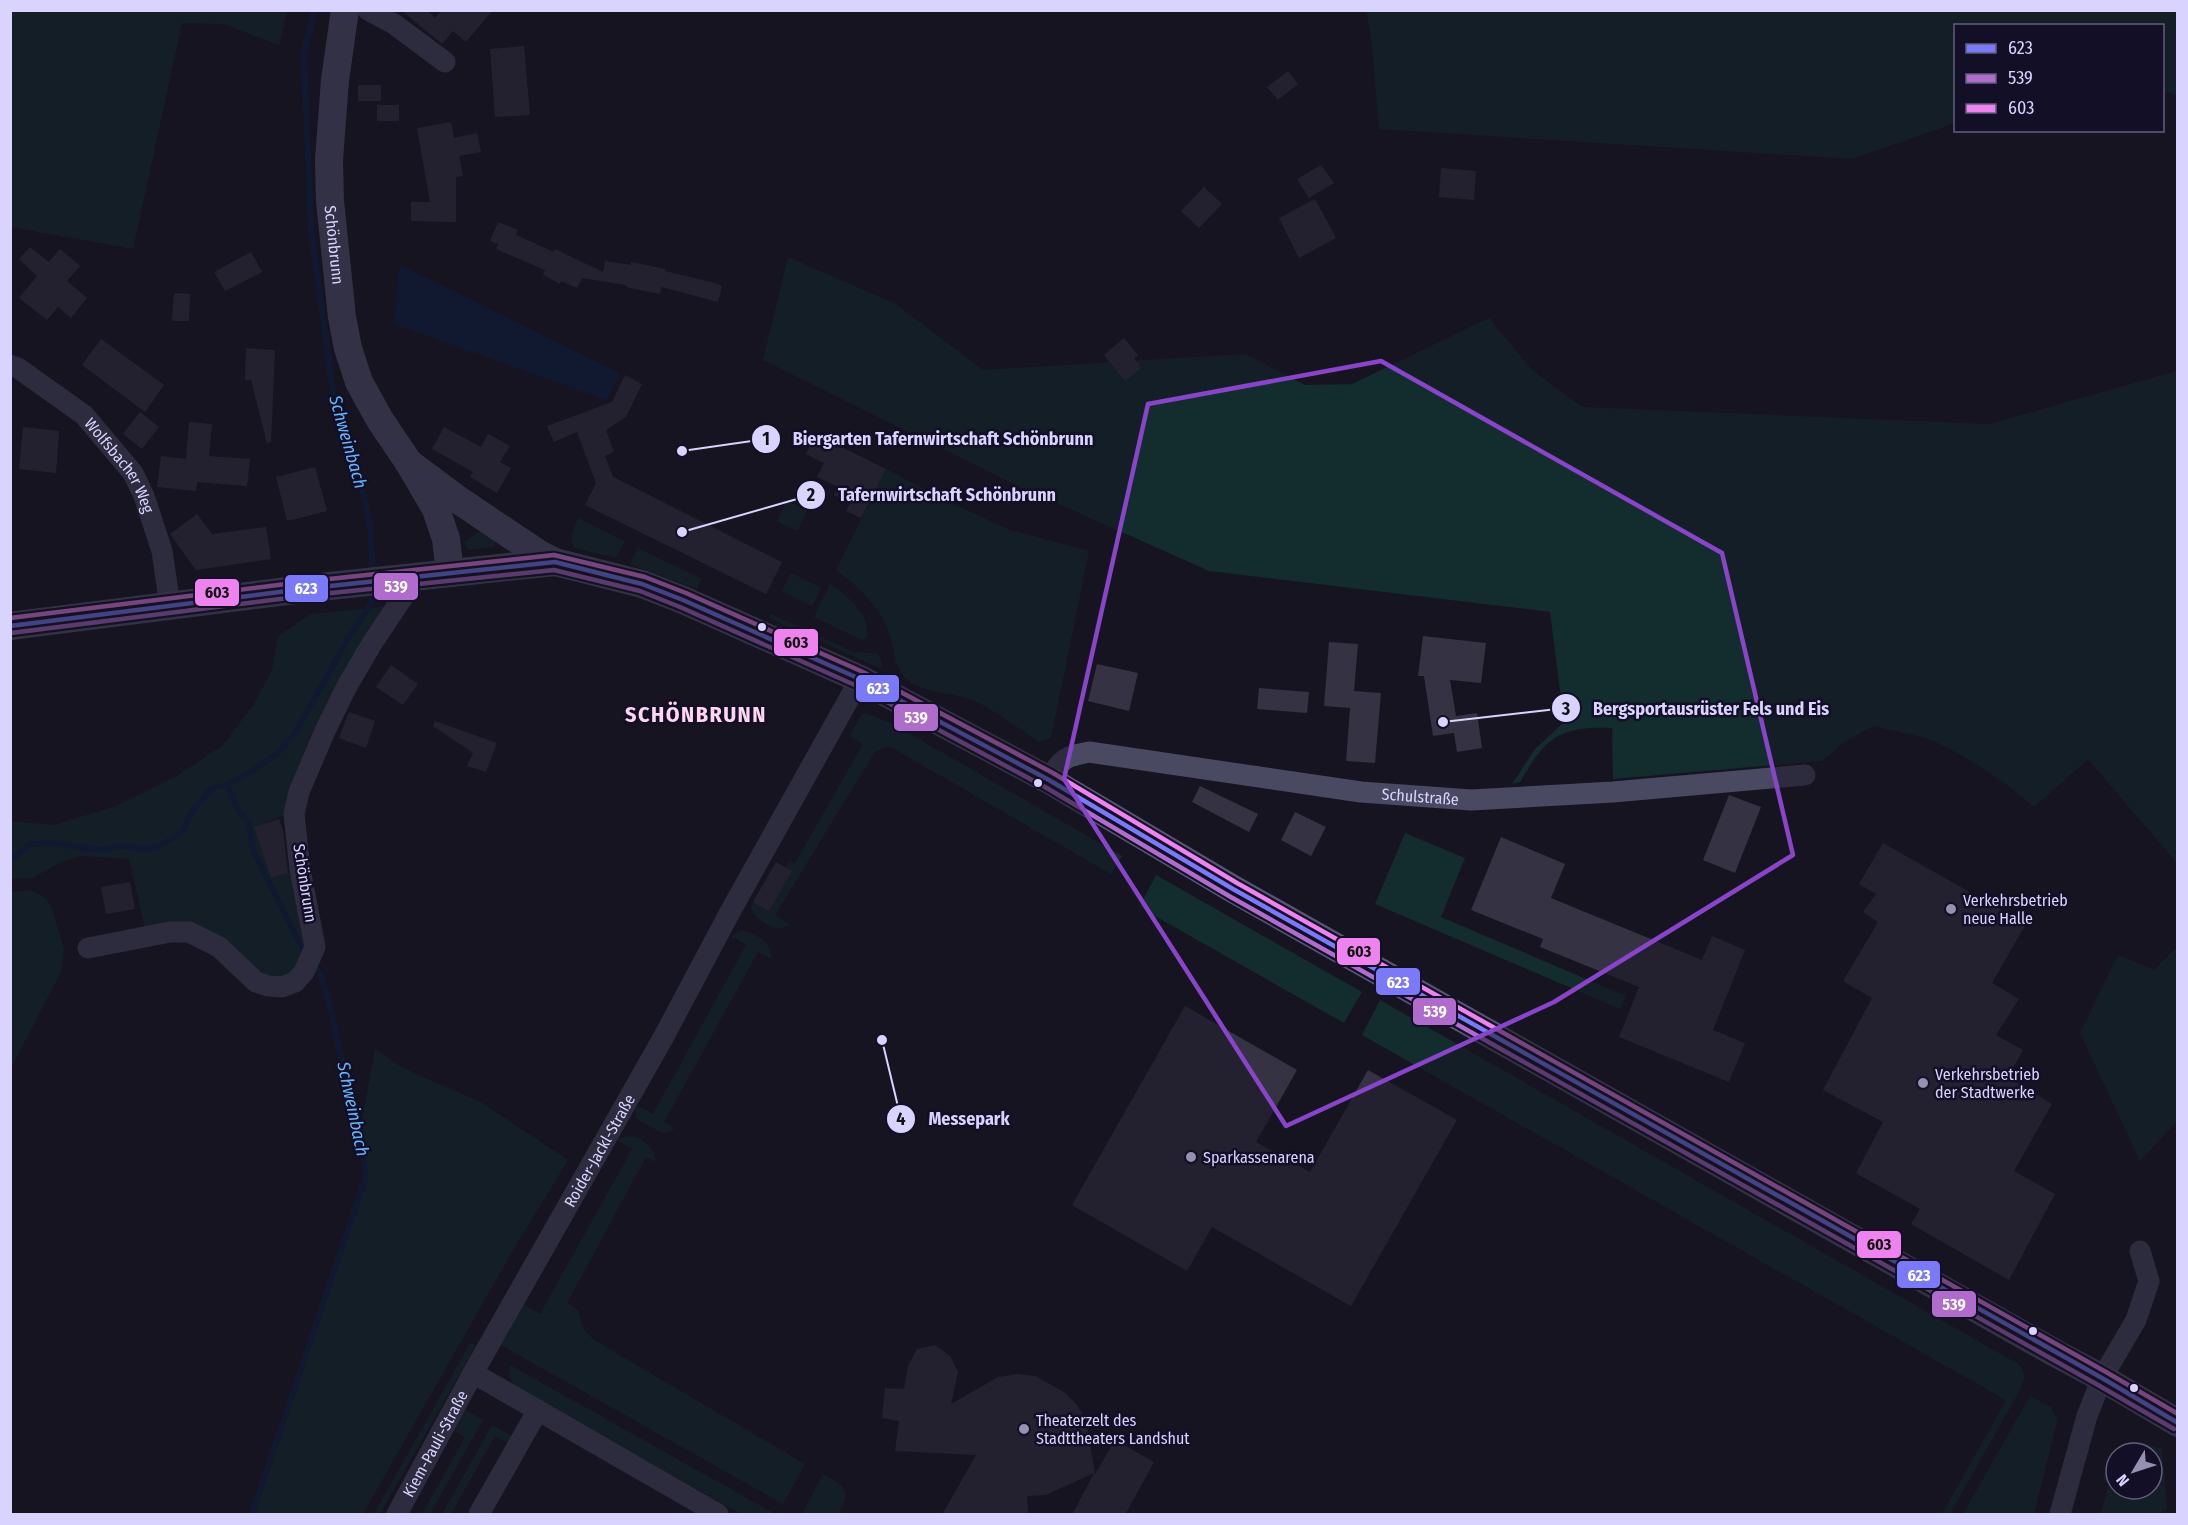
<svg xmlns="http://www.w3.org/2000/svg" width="2188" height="1525" viewBox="0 0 2188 1525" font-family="'Fira Sans Condensed',sans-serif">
  <rect width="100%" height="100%" fill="#161421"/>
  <g fill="#132c2d" fill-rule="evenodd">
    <path d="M10 11 11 10 287 11 279 45 223 24 182 23 133 249 11 227Z"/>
    <path d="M1366 11H2177V95L2163 91 2162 26H1956L1955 123 1852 159 1379 129 1371 36Z"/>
    <path d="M788 257 896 304 983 370 1245 354 1305 385 1352 384 1489 318 1532 370 1582 407 1989 424 2177 371V863L2088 759 2034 807C2004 781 1969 757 1933 741 1915 734 1893 731 1874 726L1846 741 1822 761 1613 779 1612 728C1558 726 1546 738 1520 782L1512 784 1535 749 1564 722 1550 612 1209 571 1014 484 763 360Z"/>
    <path d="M886 469 955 505 1010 530 1089 551 1051 738 1039 742C1019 729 999 713 977 702 955 691 922 696 904 676 894 665 894 646 889 632 879 606 858 586 836 570Z"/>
    <path d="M787 501 807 511 797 531 777 521Z"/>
    <path d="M578 518 625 541 616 558 574 548C569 538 574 528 578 518Z"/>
    <path d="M484 528 495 540 494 547 468 550 464 542Z"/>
    <path d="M638 548 702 579 697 589 630 564Z"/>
    <path d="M791 573 821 588 812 606 782 591Z"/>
    <path d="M830 584C845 594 871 614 867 636L862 640 814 617Z"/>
    <path d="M403 597 287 814 254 827 271 878 300 869 315 947 282 987 219 947 147 936 129 859 81 856 60 862 33 878 11 879 10 821 54 825 116 806 177 776 223 745 254 704 272 670 278 636 311 614 382 607Z"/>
    <path d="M771 614 853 652 877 653 881 660 882 669 769 618Z"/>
    <path d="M865 713 891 723 1122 856 1111 874 891 747 884 748 875 752 775 915 791 925 777 929C767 924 755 920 751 908L753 902 769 911 792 871 786 867 790 860 795 863 863 744 849 736 860 717Z"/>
    <path d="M1405 833 1465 858 1441 917 1626 996 1620 1009 1375 904Z"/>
    <path d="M1156 875 1362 992 1344 1023 1139 907Z"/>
    <path d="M30 890 47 899 52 909 64 949 61 972 11 1068V892Z"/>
    <path d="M742 930C755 933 774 944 771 959L758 952 664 1122 675 1128 667 1133 660 1132 637 1119 635 1110 638 1106 653 1114 746 945 731 936Z"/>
    <path d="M2177 947V1121L2140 1161 2080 1033 2118 955 2154 970Z"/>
    <path d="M1380 1000 2020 1365 2025 1377 2020 1390 1950 1514H1942L2006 1400 1362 1035Z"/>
    <path d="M375 1049 403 1068 482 1103 568 1160 513 1250 363 1514H252L366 1177 360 1132Z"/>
    <path d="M627 1136C641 1136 656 1148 655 1162L646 1157 567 1303 578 1310 583 1329 594 1340 805 1464 783 1504 501 1345 524 1305 540 1314 632 1149 616 1140Z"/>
    <path d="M470 1343 476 1345 380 1514H374Z"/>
    <path d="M510 1365 775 1514H741L521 1390C511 1383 508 1376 510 1365Z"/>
    <path d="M2030 1396 2051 1407 2057 1421 2034 1514H1963Z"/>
    <path d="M465 1410 483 1420 430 1514H422L465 1437 453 1430Z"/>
    <path d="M492 1425 512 1436 508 1443 495 1436 451 1514H442Z"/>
    <path d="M2129 1442H2141L2162 1449 2167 1509 2159 1514H2101L2109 1484 2103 1481C2108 1463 2111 1449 2129 1442ZM2116 1453H2152V1489H2116Z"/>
    <path d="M823 1474C845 1487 852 1489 839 1514H802Z"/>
  </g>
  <path fill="#0d2144" d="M400 265 619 373 607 400 394 324Z"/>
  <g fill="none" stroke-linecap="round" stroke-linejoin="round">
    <g stroke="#0d2144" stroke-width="6">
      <path d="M314 10 304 54 311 229 335 406 352 441 370 525 373 574"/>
      <path d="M227 784 239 812 249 822 253 850 306 956"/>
      <path d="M10 861 30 844 51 843 99 850 122 846 143 849 157 847 183 832 189 816 211 789 227 784 254 770 277 754 295 733 347 641 372 602V590"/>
      <path d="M252 1514 366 1177 360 1132 342 1063 330 1005 320 973 311 964"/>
    </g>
  </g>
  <g fill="#343243">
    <path d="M401 10H427L435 18 442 10H493L466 42 453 31 442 44Z"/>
    <path d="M524 46 530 115 495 117 490 49Z"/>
    <path d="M1288 71 1298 84 1278 100 1267 87Z"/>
    <rect x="358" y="85" width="23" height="16"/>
    <rect x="377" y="105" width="22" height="16"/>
    <path d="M451 122 454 138 477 133 481 152 459 156 463 176 456 177V222L411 221V202H430L417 128Z"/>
    <path d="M1321 165 1334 183 1309 198 1297 179Z"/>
    <path d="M1441 168 1476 171 1474 200 1439 197Z"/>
    <path d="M1204 187 1222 204 1199 228 1181 211Z"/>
    <path d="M1315 199 1336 238 1299 258 1279 218Z"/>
    <path d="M498 222 518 230 516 235 554 252 555 249 603 272 605 261 631 265V262L665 269V271L715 283 722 286 718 302 661 287 660 294 626 287V285L582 278 577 288 561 281 560 284 543 275 545 270 496 249 498 244 490 241Z"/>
    <path d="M30 247 49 262 60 249 80 266 67 281 87 298 71 318 58 307 47 320 19 298 37 276 19 259Z"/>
    <path d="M251 252 262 272 225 291 214 272Z"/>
    <path d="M174 293 190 294 189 321H172Z"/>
    <path d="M1124 338 1138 355 1134 358 1141 368 1125 381 1104 355Z"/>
    <path d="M101 339 164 385 145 412 82 365Z"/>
    <path d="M246 348 275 350 271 442 267 443 251 380H245Z"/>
    <path d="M625 375 642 384 626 417 606 430 614 452 605 456 613 477 782 562 766 594 585 505 596 483 577 432 554 442 547 426 612 402Z"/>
    <path d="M140 412 159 427 142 449 123 434Z"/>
    <path d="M189 422 212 424 209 456 250 459 247 486 197 482 196 491 157 487 161 456 186 459Z"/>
    <path d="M23 427 59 431 56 473 19 469Z"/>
    <path d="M444 427 481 447 488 434 510 446 500 462 511 468 497 493 470 477 473 472 432 449Z"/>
    <path d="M815 434 886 469 861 518 846 511 850 503 834 495 838 487 817 477 824 463 806 454Z"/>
    <path d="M315 467 327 511 287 521 276 477Z"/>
    <path d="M197 514 212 534 266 527 271 559 196 570 170 534Z"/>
    <path d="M1423 636 1486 643 1481 683 1450 680 1456 716 1477 713 1482 748 1457 752 1454 733 1433 736 1424 676H1418Z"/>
    <path d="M1329 642 1358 644 1354 691 1381 693 1375 763 1346 761 1350 708 1324 706Z"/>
    <path d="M1097 664 1138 673 1129 711 1088 701Z"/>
    <path d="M391 665 418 684 403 705 376 687Z"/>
    <path d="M1259 688 1309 692 1307 713 1257 709Z"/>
    <path d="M349 712 375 721 366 748 339 738Z"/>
    <path d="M435 721 497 743 486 772 467 766 473 753 433 726Z"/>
    <path d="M1200 786 1258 814 1249 832 1192 802Z"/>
    <path d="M1729 795 1761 807 1735 873 1703 860Z"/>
    <path d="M1295 812 1326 827 1311 856 1281 840Z"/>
    <path d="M279 819 283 831 288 873 271 878 254 827Z"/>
    <path d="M1501 837 1565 864 1551 898 1702 960 1712 936 1745 950 1713 1030 1745 1043 1729 1082 1619 1037 1639 987 1540 947 1543 939 1471 910Z"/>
    <path d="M1883 843 2026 924 1992 983 2019 999 1996 1035 2023 1050 2008 1077 2052 1104 2014 1171 2055 1194 2009 1280 1911 1224 1920 1209 1856 1173 1883 1122 1823 1090 1872 998 1843 981 1878 922 1863 912 1876 894 1859 884Z"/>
    <path d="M776 862 792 871 769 911 753 902Z"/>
    <path d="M130 882 135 909 106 914 101 887Z"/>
    <path d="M1185 1006 1297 1070 1256 1142 1310 1172 1368 1070 1457 1120 1351 1306 1212 1227 1187 1271 1072 1205Z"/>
    <path d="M935 1345 950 1356 958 1372 951 1404 998 1377 1017 1374 1035 1376 1064 1392 1077 1405 1086 1420 1095 1474 1115 1440 1154 1462 1125 1515H1072L1094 1473 1046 1495 1027 1496 1028 1515H942L976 1455 895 1451 899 1421 882 1418 885 1388 904 1389 908 1366 917 1349Z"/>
  </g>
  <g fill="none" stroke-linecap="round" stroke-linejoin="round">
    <g stroke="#4a4962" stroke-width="21">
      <path d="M368 10 394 24 445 62"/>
      <path id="s1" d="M10 365 18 368 84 415 133 473 144 496 162 551 170 605"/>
      <path id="s2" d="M1049 780C1062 758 1064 757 1089 752L1361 792 1471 800 1613 792 1805 775"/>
      <path d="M88 948 170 932H189L219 947 256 982 268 986 282 987 295 982 304 972 315 947 300 869 294 814 299 792 325 731 346 688 371 645 403 597 406 578"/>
      <path d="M473 1373 718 1514"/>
      <path id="s3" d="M397 1514 473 1373 663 1038 730 912 860 679"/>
      <path d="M479 1514 538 1410"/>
      <path d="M2060 1514 2087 1416 2102 1378 2136 1320 2149 1281 2140 1251"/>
    </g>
    <g stroke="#575674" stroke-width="28">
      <path id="s4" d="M345 10 335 80 329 160 330 201 342 317 348 348 359 382 380 420 409 463 436 509 446 539 450 573"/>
      <path d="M409 463 460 501 539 554 555 562 642 584 683 600 860 679 1049 780 1233 889 2055 1353 2102 1378 2178 1423"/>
      <path d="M10 626 311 588 555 562"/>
    </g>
    <g stroke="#130f26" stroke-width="9">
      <path id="bus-1" d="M10 626 311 588 555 562 642 584 683 600 860 679 1049 780 1233 889 2102 1378 2178 1423"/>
    </g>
    <g stroke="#130f26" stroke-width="9">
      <path id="bus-2" d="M11 633 312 595 554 570 640 591 680 607 857 686 1045 787 1229 896 2098 1385 2174 1429"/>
    </g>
    <g stroke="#130f26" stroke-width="9">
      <path id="bus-3" d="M10 618 310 581 554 555 645 577 686 593 863 672 1053 773 1237 883 2106 1372 2178 1414"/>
    </g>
    <use href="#bus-1" stroke="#7a7af9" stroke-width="4.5"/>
    <use href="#bus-2" stroke="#b06ccc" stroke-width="4.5"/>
    <use href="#bus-3" stroke="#ee82ee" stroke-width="4.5"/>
  </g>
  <path d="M0 0H2188V1525H0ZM1381 361 1722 553 1793 855 1554 1002 1286 1126 1064 779 1148 404Z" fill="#161421" fill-opacity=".55" fill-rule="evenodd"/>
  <path fill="none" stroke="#8945c9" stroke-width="4.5" stroke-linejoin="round" d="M1381 361 1722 553 1793 855 1554 1002 1286 1126 1064 779 1148 404Z"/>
  <g fill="#d9d4ff" stroke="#130f26" stroke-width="2">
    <circle cx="762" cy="627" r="5"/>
    <circle cx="1038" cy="783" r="5"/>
    <circle cx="2033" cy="1331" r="5"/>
    <circle cx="2134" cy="1388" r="5"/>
  </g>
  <g fill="#9591b1" stroke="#130f26" stroke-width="2">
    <circle cx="1951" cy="909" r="6"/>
    <circle cx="1923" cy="1083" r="6"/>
    <circle cx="1191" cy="1157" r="6"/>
    <circle cx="1024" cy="1429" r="6"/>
  </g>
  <g text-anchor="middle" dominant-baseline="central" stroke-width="5" stroke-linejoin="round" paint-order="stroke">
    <g font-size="16" fill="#d9d4ff" stroke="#130f26">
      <text stroke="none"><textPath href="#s4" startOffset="236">Schönbrunn</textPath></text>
      <text stroke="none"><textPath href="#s1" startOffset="152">Wolfsbacher Weg</textPath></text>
      <text stroke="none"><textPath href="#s2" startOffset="386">Schulstraße</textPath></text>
      <text transform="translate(305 883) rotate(81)">Schönbrunn</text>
      <text stroke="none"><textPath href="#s3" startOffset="416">Roider-Jackl-Straße</textPath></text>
      <text stroke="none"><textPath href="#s3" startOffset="80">Kiem-Pauli-Straße</textPath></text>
    </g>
    <g font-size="16" fill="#d9d4ff" stroke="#130f26" text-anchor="start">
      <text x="1963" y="900">Verkehrsbetrieb<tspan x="1963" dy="18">neue Halle</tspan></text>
      <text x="1935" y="1074">Verkehrsbetrieb<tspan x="1935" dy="18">der Stadtwerke</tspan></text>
      <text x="1203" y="1157">Sparkassenarena</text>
      <text x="1036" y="1420">Theaterzelt des<tspan x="1036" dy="18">Stadttheaters Landshut</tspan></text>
    </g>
    <g font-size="18" font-style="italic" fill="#62b6ff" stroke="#130f26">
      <text transform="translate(348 442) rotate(74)">Schweinbach</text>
      <text transform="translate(353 1109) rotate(78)">Schweinbach</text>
    </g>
    <g font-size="22" font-weight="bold" letter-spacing="1.5" fill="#ffd6f0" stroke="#130f26">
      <text x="696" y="714">SCHÖNBRUNN</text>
    </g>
  </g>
  <path fill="none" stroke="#d9d4ff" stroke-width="2" d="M682 451L766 439M682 532L811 495M1443 722L1566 708M882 1040L901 1119"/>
  <g fill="#d9d4ff" stroke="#130f26" stroke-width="2">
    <circle cx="682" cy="451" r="6"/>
    <circle cx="682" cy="532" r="6"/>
    <circle cx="1443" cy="722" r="6"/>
    <circle cx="882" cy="1040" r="6"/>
    <circle cx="766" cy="439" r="15"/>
    <circle cx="811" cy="495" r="15"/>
    <circle cx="1566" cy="708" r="15"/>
    <circle cx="901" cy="1119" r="15"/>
  </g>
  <g font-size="18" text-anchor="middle" font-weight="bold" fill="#111">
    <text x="766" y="445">1</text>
    <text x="811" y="501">2</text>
    <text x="1566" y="715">3</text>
    <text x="901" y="1125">4</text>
  </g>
  <g font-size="18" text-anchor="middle" font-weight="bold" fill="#d9d4ff" stroke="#130f26" stroke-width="5" stroke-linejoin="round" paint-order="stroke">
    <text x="943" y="445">Biergarten Tafernwirtschaft Schönbrunn</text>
    <text x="947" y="501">Tafernwirtschaft Schönbrunn</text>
    <text x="1711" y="715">Bergsportausrüster Fels und Eis</text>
    <text x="969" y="1125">Messepark</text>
  </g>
  <g stroke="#130f26" stroke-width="2">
    <rect x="373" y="572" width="46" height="29" rx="6" fill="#b06ccc"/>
    <rect x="284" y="574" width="45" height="29" rx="6" fill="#7a7af9"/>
    <rect x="194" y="578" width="46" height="29" rx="6" fill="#ee82ee"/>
    <rect x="773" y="628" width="46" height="29" rx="6" fill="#ee82ee"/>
    <rect x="855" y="674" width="45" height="29" rx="6" fill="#7a7af9"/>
    <rect x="893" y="703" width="46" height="29" rx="6" fill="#b06ccc"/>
    <rect x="1336" y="937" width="45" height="29" rx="6" fill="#ee82ee"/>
    <rect x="1375" y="967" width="46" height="29" rx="6" fill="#7a7af9"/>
    <rect x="1412" y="997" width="45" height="29" rx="6" fill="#b06ccc"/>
    <rect x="1856" y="1230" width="46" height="29" rx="6" fill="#ee82ee"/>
    <rect x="1896" y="1260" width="45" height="29" rx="6" fill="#7a7af9"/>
    <rect x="1931" y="1290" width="46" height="28" rx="6" fill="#b06ccc"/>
  </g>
  <g font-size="16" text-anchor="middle" font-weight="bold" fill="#fff">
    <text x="396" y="592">539</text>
    <text x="306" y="594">623</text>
    <text x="878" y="694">623</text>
    <text x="916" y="723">539</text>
    <text x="1398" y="988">623</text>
    <text x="1435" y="1017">539</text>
    <text x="1919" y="1281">623</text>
    <text x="1954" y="1310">539</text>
  </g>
  <g font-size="16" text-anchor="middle" font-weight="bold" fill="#111">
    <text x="217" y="598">603</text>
    <text x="796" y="648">603</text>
    <text x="1359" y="957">603</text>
    <text x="1879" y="1250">603</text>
  </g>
  <rect width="2188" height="1525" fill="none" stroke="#d9d4ff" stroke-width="24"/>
  <rect x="1954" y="24" width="210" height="108" fill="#130f26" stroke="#625e7d" stroke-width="1.5"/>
  <rect x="1966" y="44" width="30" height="9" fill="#7a7af9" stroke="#625e7d" stroke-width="1.5"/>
  <text x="2008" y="54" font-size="18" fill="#d9d4ff">623</text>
  <rect x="1966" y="74" width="30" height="9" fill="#b06ccc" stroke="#625e7d" stroke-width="1.5"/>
  <text x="2008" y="84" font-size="18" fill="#d9d4ff">539</text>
  <rect x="1966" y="104" width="30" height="9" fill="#ee82ee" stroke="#625e7d" stroke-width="1.5"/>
  <text x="2008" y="114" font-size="18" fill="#d9d4ff">603</text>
  <g transform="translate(2134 1471) rotate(231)"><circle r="28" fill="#130f26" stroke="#625e7d" stroke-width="1.5"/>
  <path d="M0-4.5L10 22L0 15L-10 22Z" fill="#9591b1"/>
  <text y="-9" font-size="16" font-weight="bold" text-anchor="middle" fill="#d9d4ff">N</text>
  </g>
</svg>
